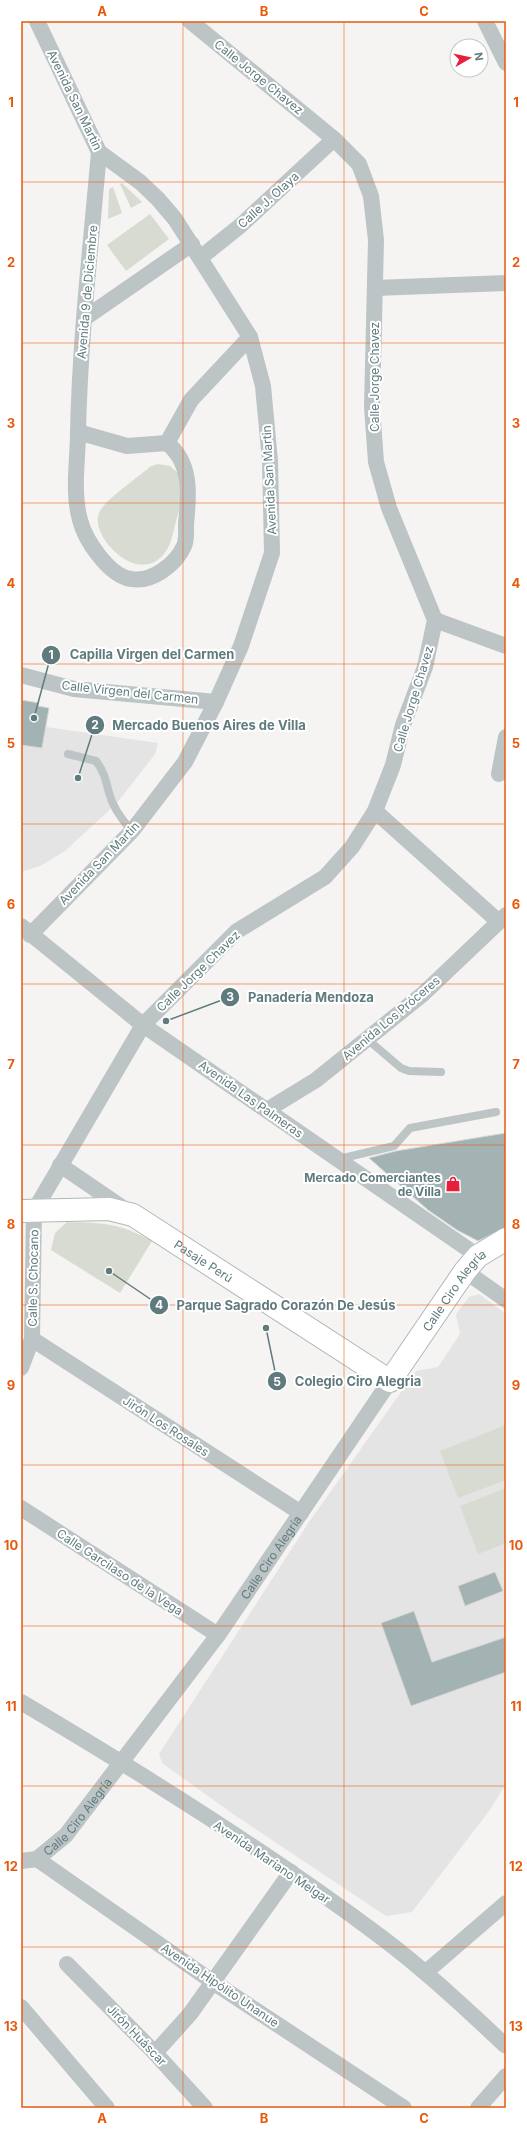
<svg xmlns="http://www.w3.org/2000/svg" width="527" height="2129" viewBox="0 0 527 2129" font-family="Inter,sans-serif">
  <rect width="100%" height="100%" fill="#f6f4f2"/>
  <g fill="#e3e4e3">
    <path d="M46 727 158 743 155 754 117 803 65 851 40 866 21 872V745L42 748Z"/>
    <path d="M479 1294 506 1314V1784L489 1811 412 1912 386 1916 233 1814 162 1763 159 1754 309 1522 416 1371 438 1367 460 1334 456 1314 469 1297Z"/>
  </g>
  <g fill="#d8dbd1">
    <path d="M122 183 142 202 131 208 120 184Z"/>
    <path d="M113 187 122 213 108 219 109 189Z"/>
    <path d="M150 214 169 239 126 271 107 245Z"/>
    <path d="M158 464 170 466 180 475C184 498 181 503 175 525 173 534 171 544 166 551 140 590 89 536 99 513 104 500 140 476 151 466Z"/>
    <path d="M67 1222C104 1223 119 1223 152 1241L120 1293 51 1250 55 1233Z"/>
    <path d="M506 1425V1480L458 1498 440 1451Z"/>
    <path d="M506 1488V1543L478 1554 460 1506Z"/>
  </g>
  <g fill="#a3b2b2" stroke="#d7d6d4">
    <path d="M21 700 39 703 38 706 49 708 42 748 21 745Z"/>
    <path d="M506 1133V1227L478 1241 457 1230 428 1210 369 1158 396 1151Z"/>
    <path d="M495 1572 503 1591 465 1606 458 1586Z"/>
    <path d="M414 1611 432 1662 506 1637V1672L411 1706 381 1623Z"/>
  </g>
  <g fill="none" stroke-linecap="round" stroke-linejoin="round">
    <g stroke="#aeb9ba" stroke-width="24">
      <g id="secondary">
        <path id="s2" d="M21 1211 109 1209 133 1215 390 1381 465 1271 478 1256 506 1239"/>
      </g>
    </g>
    <g stroke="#bcc4c5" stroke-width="8">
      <path d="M68 754 96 761C104 771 106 781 109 793 113 808 122 820 132 831"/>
      <path d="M367 1039 401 1068 409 1071 441 1072"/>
      <path d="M339 1159 394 1146 410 1128 496 1112"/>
    </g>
    <g stroke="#bcc4c5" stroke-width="16">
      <path d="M485 21 506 63"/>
      <path d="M200 258 240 226 334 139"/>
      <path d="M375 288 506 283"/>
      <path d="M85 318 192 244"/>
      <path d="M78 432 127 446 167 443C192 463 189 495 186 524 186 531 187 540 184 546 176 564 152 583 131 579 109 576 85 540 80 520 72 492 78 460 78 432 80 338 91 245 99 152"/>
      <path d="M167 443 191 400 250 337"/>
      <path d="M435 620 506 646"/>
      <path d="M21 675 74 689 216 702"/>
      <path d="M499 774 506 737"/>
      <path d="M375 811 499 922"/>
      <path d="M21 926 143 1025 478 1256"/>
      <path d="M30 935 132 831 185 762 216 702 241 646 272 553 270 461 263 386 250 337 175 219 158 199 140 182 99 152 37 21"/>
      <path d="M267 1110 316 1080 423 994 506 915"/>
      <path d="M60 1165 126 1210"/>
      <path d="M465 1271 506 1300"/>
      <path d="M32 1339 301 1513"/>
      <path d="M21 1368 32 1339 34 1211 143 1025 237 931 325 877 352 847 375 811 393 765 403 725 425 667 435 620 389 508 376 462 372 407 376 240 371 196 359 164 334 139 190 21"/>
      <path d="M21 1508 218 1635"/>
      <path d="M21 1702C144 1775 266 1851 381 1937 425 1970 465 2008 506 2046"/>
      <path d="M37 1859 213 1982 404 2108"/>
      <path id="s1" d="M21 1861 37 1859 66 1835 218 1635 390 1381"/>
      <path d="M67 1964 155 2053 205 2108"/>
      <path d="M426 1972 506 1903"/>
      <path d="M21 2007 107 2108"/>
      <path d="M155 2053 190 2014 291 1872"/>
      <path d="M478 2108 506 2076"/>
    </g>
    <use href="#secondary" stroke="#fff" stroke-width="22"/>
  </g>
  <path fill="none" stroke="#e8590c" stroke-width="1" stroke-opacity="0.55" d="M183 21V2108M344 21V2108M21 182H506M21 343H506M21 503H506M21 664H506M21 824H506M21 984H506M21 1145H506M21 1305H506M21 1465H506M21 1626H506M21 1786H506M21 1947H506"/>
  <defs>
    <g id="shop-bare" transform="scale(1.2)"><path d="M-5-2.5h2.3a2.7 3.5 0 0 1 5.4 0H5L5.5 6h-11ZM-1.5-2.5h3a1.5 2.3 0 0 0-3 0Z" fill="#e81f3a" stroke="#fff" stroke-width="2.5" paint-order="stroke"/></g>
  </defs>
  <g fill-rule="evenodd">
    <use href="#shop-bare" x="453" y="1184"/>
  </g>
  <g text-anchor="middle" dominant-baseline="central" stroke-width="4" stroke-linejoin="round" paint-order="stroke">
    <g font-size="12" fill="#607b7e" stroke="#fff">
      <text transform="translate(259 77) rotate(39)">Calle Jorge Chavez</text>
      <text transform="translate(75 100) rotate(64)">Avenida San Martin</text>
      <text transform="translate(268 200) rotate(-42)">Calle J. Olaya</text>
      <text transform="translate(87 292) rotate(-85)">Avenida 9 de Diciembre</text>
      <text transform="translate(374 377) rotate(-90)">Calle Jorge Chavez</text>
      <text transform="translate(269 480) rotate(-93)">Avenida San Martin</text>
      <text transform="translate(130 692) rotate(6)">Calle Virgen del Carmen</text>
      <text transform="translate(413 699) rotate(-73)">Calle Jorge Chavez</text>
      <text transform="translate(99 863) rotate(-46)">Avenida San Martin</text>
      <text transform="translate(198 971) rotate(-44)">Calle Jorge Chavez</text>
      <text transform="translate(391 1018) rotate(-40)">Avenida Los Próceres</text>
      <text transform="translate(251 1099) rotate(35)">Avenida Las Palmeras</text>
      <text stroke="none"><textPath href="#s2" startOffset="197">Pasaje Perú</textPath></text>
      <text transform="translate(33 1278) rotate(-89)">Calle S. Chocano</text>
      <text stroke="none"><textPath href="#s2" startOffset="530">Calle Ciro Alegría</textPath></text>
      <text transform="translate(166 1426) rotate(33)">Jirón Los Rosales</text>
      <text stroke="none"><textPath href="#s1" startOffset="399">Calle Ciro Alegría</textPath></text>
      <text transform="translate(120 1572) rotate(33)">Calle Garcilaso de la Vega</text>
      <text stroke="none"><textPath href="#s1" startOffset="75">Calle Ciro Alegría</textPath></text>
      <text transform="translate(272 1862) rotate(34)">Avenida Mariano Melgar</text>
      <text transform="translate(220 1985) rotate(34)">Avenida Hipólito Unanue</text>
      <text transform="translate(137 2035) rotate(46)">Jirón Huáscar</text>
    </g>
    <g font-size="12" font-weight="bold" fill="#607b7e" stroke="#fff" text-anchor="end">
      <text x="441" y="1177">Mercado Comerciantes<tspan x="441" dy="14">de Villa</tspan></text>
    </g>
  </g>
  <path fill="none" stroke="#607b7e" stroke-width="1.5" d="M34 718L51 655M78 778L95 725M166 1021L230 997M109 1271L159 1305M266 1328L277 1381"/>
  <g fill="#607b7e" stroke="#fff" stroke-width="1.5">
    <circle cx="34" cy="718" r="4"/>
    <circle cx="78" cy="778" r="4"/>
    <circle cx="166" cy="1021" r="4"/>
    <circle cx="109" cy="1271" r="4"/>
    <circle cx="266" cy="1328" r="4"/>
    <circle cx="51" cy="655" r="10"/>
    <circle cx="95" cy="725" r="10"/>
    <circle cx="230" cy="997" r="10"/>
    <circle cx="159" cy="1305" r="10"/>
    <circle cx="277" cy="1381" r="10"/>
  </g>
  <g font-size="12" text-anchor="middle" font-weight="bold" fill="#fff">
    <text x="51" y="659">1</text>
    <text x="95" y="729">2</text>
    <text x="230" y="1001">3</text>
    <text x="159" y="1309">4</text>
    <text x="277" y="1386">5</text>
  </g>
  <g font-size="13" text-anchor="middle" font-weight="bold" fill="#607b7e" stroke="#fff" stroke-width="4" stroke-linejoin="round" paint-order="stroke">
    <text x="152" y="659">Capilla Virgen del Carmen</text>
    <text x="209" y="730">Mercado Buenos Aires de Villa</text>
    <text x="311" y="1002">Panadería Mendoza</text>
    <text x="286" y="1310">Parque Sagrado Corazón De Jesús</text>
    <text x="358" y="1386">Colegio Ciro Alegria</text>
  </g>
  <rect width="527" height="2129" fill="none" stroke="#ffffff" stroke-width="44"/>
  <g transform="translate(469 58) rotate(81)"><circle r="19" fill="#ffffff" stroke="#bfcacb"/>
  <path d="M0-3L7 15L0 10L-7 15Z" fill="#e81f3a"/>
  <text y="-6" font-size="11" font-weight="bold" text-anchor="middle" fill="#607b7e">N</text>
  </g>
  <rect x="22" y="22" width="483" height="2085" fill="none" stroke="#e8590c" stroke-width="1.5"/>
  <g font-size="13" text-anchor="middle" font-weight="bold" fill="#e8590c">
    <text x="102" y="16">A</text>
    <text x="264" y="16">B</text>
    <text x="424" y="16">C</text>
    <text x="11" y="107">1</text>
    <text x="516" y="107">1</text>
    <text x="11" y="267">2</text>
    <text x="516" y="267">2</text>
    <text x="11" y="428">3</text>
    <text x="516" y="428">3</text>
    <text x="11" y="588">4</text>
    <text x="516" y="588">4</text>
    <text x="11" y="748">5</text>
    <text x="516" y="748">5</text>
    <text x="11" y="909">6</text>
    <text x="516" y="909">6</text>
    <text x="11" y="1069">7</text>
    <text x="516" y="1069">7</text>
    <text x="11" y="1229">8</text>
    <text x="516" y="1229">8</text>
    <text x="11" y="1390">9</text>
    <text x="516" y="1390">9</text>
    <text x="11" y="1550">10</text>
    <text x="516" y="1550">10</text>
    <text x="11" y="1711">11</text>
    <text x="516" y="1711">11</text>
    <text x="11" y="1871">12</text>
    <text x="516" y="1871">12</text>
    <text x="11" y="2031">13</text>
    <text x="516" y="2031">13</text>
    <text x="102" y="2123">A</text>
    <text x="264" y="2123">B</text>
    <text x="424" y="2123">C</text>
  </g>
</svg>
